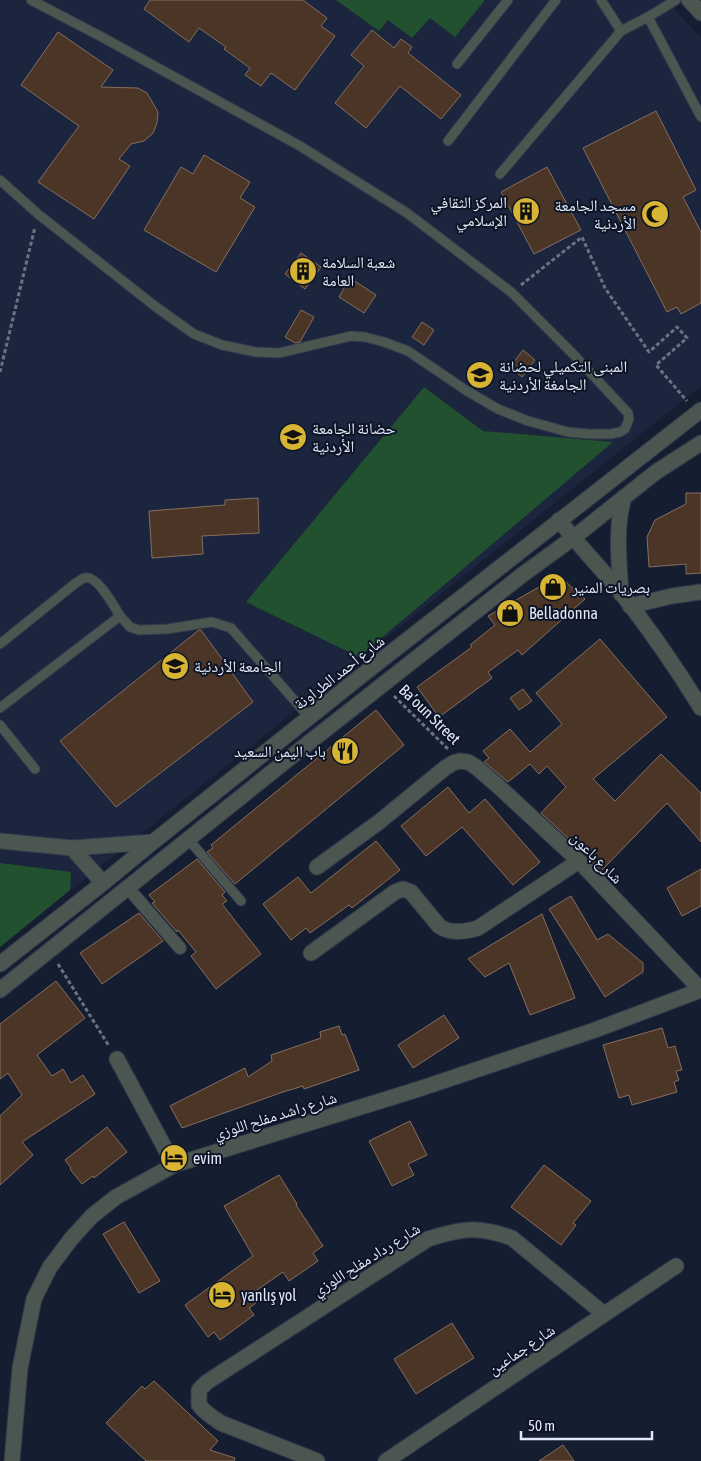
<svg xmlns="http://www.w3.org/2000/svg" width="701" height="1461" viewBox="0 0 701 1461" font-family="'Asap Condensed','Noto Naskh Arabic',sans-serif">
  <rect width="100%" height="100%" fill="#151d31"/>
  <path fill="#1b253e" d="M0 0H665L701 37V386L0 947Z"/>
  <g fill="#21512e">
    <path d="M336 0H485L455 37 430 18 412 38 388 20 379 31Z"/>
    <path d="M424 387 483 431 613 442 359 657 246 602Z"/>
    <path d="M0 863 71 872 70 890 0 947Z"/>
  </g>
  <g fill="#4b3527" stroke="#876e5e">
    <path d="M150 0H303L327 18 321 26 335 36 295 90 271 73 261 86 245 75 250 68 224 49 226 47 199 28 189 42 144 9Z"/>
    <path d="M372 30 394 48 401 39 412 47 408 53 461 95 441 119 400 86 366 128 335 103 364 66 351 55Z"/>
    <path d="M58 32 113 70 101 87 138 88 147 93 158 112 157 123 153 133 144 141 131 144 119 159 130 166 94 219 38 182 79 126 21 85Z"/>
    <path d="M656 111 696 190 683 197 701 232V303L681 314 677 307 667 312 583 148Z"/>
    <path d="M204 155 250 182 240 198 255 207 216 272 144 230 181 167 193 174Z"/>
    <path d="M547 167 581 230 534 254 501 192Z"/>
    <path d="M301 253 321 267 305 289 285 274Z"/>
    <path d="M350 278 376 295 364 313 339 297Z"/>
    <path d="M301 310 314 317 300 342 295 343 285 337Z"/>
    <path d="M422 322 434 330 424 345 412 337Z"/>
    <path d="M523 350 535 360 522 377 510 367Z"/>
    <path d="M686 493H701V573L686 574V564L649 567 647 537 655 520 686 504Z"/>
    <path d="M258 498 259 533 202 536 203 554 152 558 149 511 225 505V500Z"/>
    <path d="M565 581 585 599 522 655 518 650 488 672 492 678 439 717 417 687 472 647 470 645 495 625 488 616 539 587Z"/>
    <path d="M199 630H201L253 702 116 807 60 741Z"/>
    <path d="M600 639 667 717 593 779 615 801 661 754 701 793V842L667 803 601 871 585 854 541 813 566 787 547 766 539 774 530 764 508 782 484 762 489 758 483 751 510 729 530 752 562 724 536 693Z"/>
    <path d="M523 689 532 701 519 710 510 698Z"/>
    <path d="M376 710 404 745 235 884 207 852 213 848 211 845Z"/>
    <path d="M448 787 469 813 485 799 540 862 513 885 462 827 426 856 401 826Z"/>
    <path d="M376 841 400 870 352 908 349 905 310 933 306 928 291 940 263 904 298 877 311 893Z"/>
    <path d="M197 859 225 892 222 895 227 901 222 904 261 954 216 989 191 956 196 952 178 930 177 932 152 903 155 902 149 895Z"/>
    <path d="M701 869V906L682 916 667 888Z"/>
    <path d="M571 896 597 940 608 934 643 963V972L605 997 549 909Z"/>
    <path d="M139 913 163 941 102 984 80 953Z"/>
    <path d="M542 914 575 998 530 1015 509 963 485 977 468 959Z"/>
    <path d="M56 981 85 1018 37 1055 52 1076 63 1069 71 1083 83 1075 95 1094 22 1142 33 1155 0 1185V1116L22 1095 8 1073 0 1079V1024Z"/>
    <path d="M444 1015 459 1038 413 1068 398 1045Z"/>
    <path d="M339 1026 342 1035 345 1034 359 1070 304 1089 303 1086 283 1092 182 1128 170 1106 245 1068 248 1077 272 1061 271 1055 321 1038 320 1032Z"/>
    <path d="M662 1028 668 1048 675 1046 682 1070 676 1071 679 1080 674 1082 677 1092 632 1105 629 1095 619 1098 603 1045Z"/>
    <path d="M410 1121 427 1155 408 1164 414 1175 392 1186 369 1141Z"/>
    <path d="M107 1127 127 1152 94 1178 93 1176 82 1184 70 1169 71 1168 65 1160Z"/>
    <path d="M544 1165 591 1201 573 1223 576 1225 561 1245 511 1207Z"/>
    <path d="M279 1175 297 1204 296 1205 323 1246 313 1253 318 1261 289 1281 283 1272 254 1292 260 1300 249 1308 254 1315 220 1340 214 1332 208 1337 185 1305 253 1256 224 1206Z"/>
    <path d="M124 1222 160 1281 139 1293 103 1234Z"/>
    <path d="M452 1323 474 1358 416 1394 394 1359Z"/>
    <path d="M154 1381 218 1441 210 1450 235 1458 234 1461H146L106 1423 142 1386 145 1389Z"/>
    <path d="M563 1445 574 1461H539Z"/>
  </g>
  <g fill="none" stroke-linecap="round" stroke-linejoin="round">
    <g stroke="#32394d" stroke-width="11">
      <g id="service">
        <path d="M601 0 621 31"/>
        <path d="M648 17 701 117"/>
        <path d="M457 64 508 0"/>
        <path d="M448 141 556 0"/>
        <path d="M500 174 621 31 648 17 676 0"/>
        <path d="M0 180 38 214 156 307 194 334 222 345 256 352 279 353 351 336 365 337 384 342 408 351 467 391 498 409 528 421 568 432 589 434H611L620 432 625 429 629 419 628 413 574 355 511 292 407 213 300 146 100 36 31 0"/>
        <path d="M0 644 77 582C80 581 82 578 84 578 97 574 114 606 120 616"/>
        <path d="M0 708 120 616 130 627 139 630 167 629 212 622 231 628 309 717"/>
        <path d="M0 725 35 769"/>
        <path d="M189 840 241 901"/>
      </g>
    </g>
    <g stroke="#32394d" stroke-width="14">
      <path id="pedestrian" d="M128 888 180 948"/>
    </g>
    <g stroke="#32394d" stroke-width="17">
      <g id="minor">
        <path d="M689 0 701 13"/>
        <path d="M630 606 672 596 701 592"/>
        <path d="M0 841 72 848 153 842"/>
        <path d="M72 848 103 883"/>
        <path d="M317 867 379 822 445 768 453 763 460 761 468 762 476 767 497 785 579 861 701 990"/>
        <path d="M311 953 395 892 403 889 411 892 439 926C450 934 465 932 478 928L579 861"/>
        <path d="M117 1059 174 1165"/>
        <path d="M12 1461 20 1368 34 1299 50 1267 71 1239 92 1216 116 1197 174 1165 419 1089 595 1030 701 990"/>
        <path d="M317 1461 221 1423C212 1417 205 1413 199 1405V1390L207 1382 428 1239C462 1228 478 1226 512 1238L604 1314"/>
        <path d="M386 1461 676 1266"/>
      </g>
    </g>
    <g stroke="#32394d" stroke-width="17">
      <g id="tertiary">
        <path d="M559 520C579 546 602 569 622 594 650 630 677 669 701 708"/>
        <path d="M621 594C619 561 615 528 624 497"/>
        <path d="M0 964 103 883 153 842 361 676 701 410"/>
        <path d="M0 990 292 756 522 575 573 538 656 472 701 443"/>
      </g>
    </g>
    <g stroke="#6b7283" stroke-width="3" stroke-dasharray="4 2.5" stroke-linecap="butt">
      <path d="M521 285 582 237 605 288 649 352 677 327 687 338 656 365 687 401"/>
      <path d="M0 372 35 227"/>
      <path d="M394 696 448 749"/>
      <path d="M58 964 109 1046"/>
    </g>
    <use href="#service" stroke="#4a564f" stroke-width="9"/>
    <use href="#pedestrian" stroke="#4a564f" stroke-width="12"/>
    <use href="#minor" stroke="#4a564f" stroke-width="15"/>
    <use href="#tertiary" stroke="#4a564f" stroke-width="15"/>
  </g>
  <defs>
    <g id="building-disc" transform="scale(1.4375)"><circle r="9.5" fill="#d7b434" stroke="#0c1426"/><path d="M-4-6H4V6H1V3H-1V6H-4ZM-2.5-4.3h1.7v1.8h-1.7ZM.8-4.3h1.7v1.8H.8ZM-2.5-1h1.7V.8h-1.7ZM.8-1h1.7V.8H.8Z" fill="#111"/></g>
    <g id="mosque-disc" transform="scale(1.4375)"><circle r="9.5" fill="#d7b434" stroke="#0c1426"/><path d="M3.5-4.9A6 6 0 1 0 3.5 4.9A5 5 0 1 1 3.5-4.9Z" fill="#111"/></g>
    <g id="school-disc" transform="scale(1.4375)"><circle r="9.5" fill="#d7b434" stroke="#0c1426"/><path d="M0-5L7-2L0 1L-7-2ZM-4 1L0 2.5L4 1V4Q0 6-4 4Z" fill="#111"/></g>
    <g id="shop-disc" transform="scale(1.4375)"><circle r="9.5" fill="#d7b434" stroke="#0c1426"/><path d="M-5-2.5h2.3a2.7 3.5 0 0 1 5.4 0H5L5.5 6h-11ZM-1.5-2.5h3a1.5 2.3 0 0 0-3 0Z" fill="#111"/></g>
    <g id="university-disc" transform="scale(1.4375)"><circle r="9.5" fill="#d7b434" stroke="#0c1426"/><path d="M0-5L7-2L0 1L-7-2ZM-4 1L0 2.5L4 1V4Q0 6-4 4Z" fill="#111"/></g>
    <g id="restaurant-disc" transform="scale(1.4375)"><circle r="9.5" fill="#d7b434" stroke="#0c1426"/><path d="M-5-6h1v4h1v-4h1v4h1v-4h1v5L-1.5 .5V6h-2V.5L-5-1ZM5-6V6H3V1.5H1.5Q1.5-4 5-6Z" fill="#111"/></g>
    <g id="hotel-disc" transform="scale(1.4375)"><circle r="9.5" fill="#d7b434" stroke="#0c1426"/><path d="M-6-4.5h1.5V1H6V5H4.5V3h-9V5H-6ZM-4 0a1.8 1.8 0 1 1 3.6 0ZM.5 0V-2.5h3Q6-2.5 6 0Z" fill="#111"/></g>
  </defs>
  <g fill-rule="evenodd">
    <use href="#building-disc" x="526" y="211"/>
    <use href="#mosque-disc" x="655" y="214"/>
    <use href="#building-disc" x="303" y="271"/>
    <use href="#school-disc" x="480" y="375"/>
    <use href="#school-disc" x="293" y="437"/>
    <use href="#shop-disc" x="553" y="587"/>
    <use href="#shop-disc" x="510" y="613"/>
    <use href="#university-disc" x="175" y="666"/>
    <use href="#restaurant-disc" x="345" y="751"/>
    <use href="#hotel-disc" x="174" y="1158"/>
    <use href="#hotel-disc" x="222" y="1295"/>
  </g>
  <g text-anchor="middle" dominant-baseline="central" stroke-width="4" stroke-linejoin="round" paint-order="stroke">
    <g font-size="16" fill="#e2e8f6" stroke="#0c1426" text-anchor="start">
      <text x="507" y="202" text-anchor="end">المركز الثقافي<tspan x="507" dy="18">الإسلامي</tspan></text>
      <text x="636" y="205" text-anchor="end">مسجد الجامعة<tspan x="636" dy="18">الأردنية</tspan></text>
      <text x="322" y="262">شعبة السلامة<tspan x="322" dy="18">العامة</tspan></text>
      <text x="499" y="366">المبنى التكميلي لحضانة<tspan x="499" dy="18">الجامغة الأردنية</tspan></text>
      <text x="312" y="428">حضانة الجامعة<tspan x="312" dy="18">الأردنية</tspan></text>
      <text x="572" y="587">بصريات المنير</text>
      <text x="529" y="613">Belladonna</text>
      <text x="194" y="666">الجامعة الأردنية</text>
      <text x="326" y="751" text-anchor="end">باب اليمن السعيد</text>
      <text x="193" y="1158">evim</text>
      <text x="241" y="1295">yanlış yol</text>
    </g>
    <g font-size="16" fill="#e2e8f6" stroke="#0c1426">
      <text transform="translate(339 672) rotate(-38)">شارع أحمد الطراونة</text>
      <text transform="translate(430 714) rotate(44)">Ba’oun Street</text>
      <text transform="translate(597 857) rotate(45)">شارع باعون</text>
      <text transform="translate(275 1115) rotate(-17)">شارع راشد مفلح اللوزي</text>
      <text transform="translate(366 1259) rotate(-32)">شارع رداد مفلح اللوزي</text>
      <text transform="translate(521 1349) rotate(-34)">شارع جماعين</text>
    </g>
  </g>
  <path d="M521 1431v8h131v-8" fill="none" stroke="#e2e8f6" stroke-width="2.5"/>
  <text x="528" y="1431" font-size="15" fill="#e2e8f6" stroke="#0c1426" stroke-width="4" paint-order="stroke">50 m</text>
</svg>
